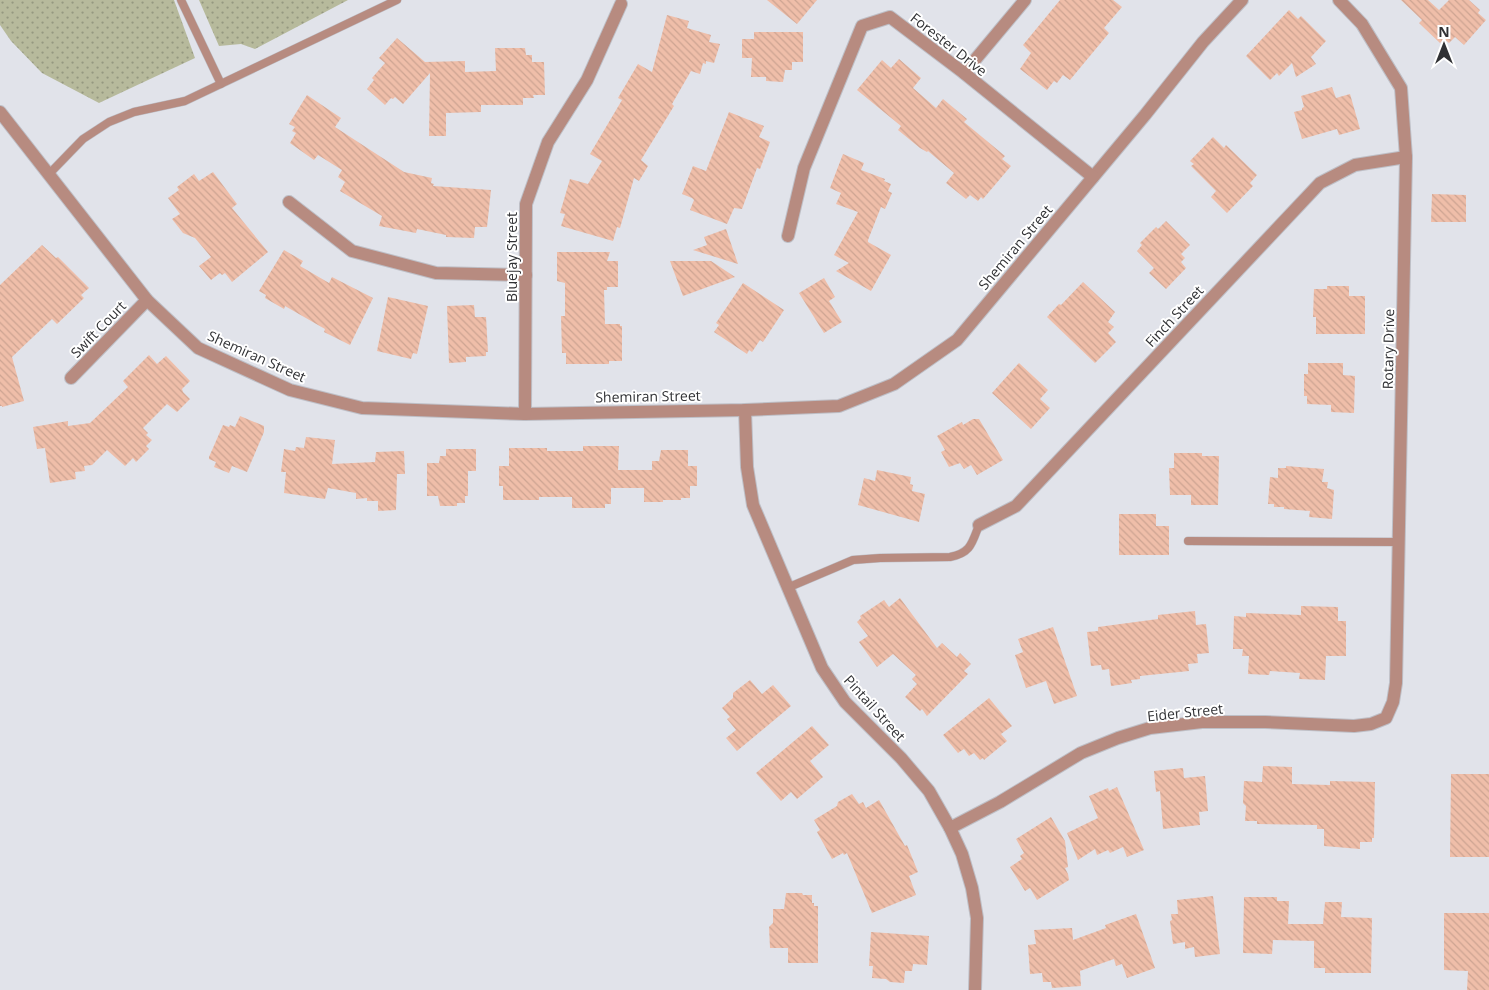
<svg xmlns="http://www.w3.org/2000/svg" width="1489" height="990" viewBox="0 0 1489 990" font-family="'Open Sans',sans-serif">
  <defs>
    <pattern id="grass-dots" width="8" height="8" patternUnits="userSpaceOnUse" patternTransform="scale(1.25)"><rect width="8" height="8" fill="#b7ba9c"/><path d="M2 2h.1M6 6h.1" fill="none" stroke="#959880" stroke-width="1.8" stroke-linecap="round"/></pattern>
    <pattern id="building-back-hatch" width="6" height="6" patternUnits="userSpaceOnUse" patternTransform="scale(1.25)"><rect width="6" height="6" fill="#efbea9"/><path d="M-1 5l2 2M0 0l6 6M5-1l2 2" fill="none" stroke="#cda492"/></pattern>
  </defs>
  <rect width="100%" height="100%" fill="#e1e3ea"/>
  <g fill="url(#grass-dots)">
    <path d="M0 0H174L195 58 99 103 42 73 11 41 0 25Z"/>
    <path d="M199 0H348L255 49 241 44 219 46Z"/>
  </g>
  <g fill="url(#building-back-hatch)">
    <path d="M767 0H817L797 24Z"/>
    <path d="M1060 0H1113L1122 7 1104 28 1109 33 1070 80 1063 75 1057 83 1054 81 1047 90 1020 69 1031 53 1023 45Z"/>
    <path d="M1401 0H1428L1439 10 1449 0H1469L1480 10 1478 13 1486 20 1464 45 1455 37 1449 43 1444 39 1440 43 1419 23 1422 20Z"/>
    <path d="M1289 10 1298 19 1301 16 1326 41 1311 57 1316 64 1296 77 1292 63 1279 76 1277 73 1270 80 1246 56Z"/>
    <path d="M667 15 689 21 687 28 711 35 709 42 720 44 714 63 706 61V64L703 63 700 74 691 71 672 104 674 106 641 160 648 166 639 181 634 178 620 228 617 227 613 241 561 226 565 214 560 213 570 179 588 184 602 161 590 154 622 100 618 98 638 64 652 72Z"/>
    <path d="M754 32H803V62H792V70H785L783 82 766 81V77H751L752 58H742V39H754Z"/>
    <path d="M397 38 425 62 465 61V72L496 71 495 48H525L526 55H532V62H544L545 95H533L534 98H523V105H481V112L446 113V136H429L430 73 403 104 395 97 393 99 391 98 385 105 367 89 374 80 372 78 385 63 379 58Z"/>
    <path d="M899 59 921 78 913 88 936 108 943 99 967 119 964 122 1005 156 1002 159 1011 166 983 199 981 197 978 201 970 195 966 199 946 183 954 173 928 151 927 152 920 148 898 130 901 126 857 90 882 60 891 68Z"/>
    <path d="M1332 87 1336 98 1350 94 1360 129 1339 135 1337 129 1302 139 1294 112 1302 110V108L1304 107 1301 96Z"/>
    <path d="M307 95 341 118 335 127 404 172 432 178 431 183 434 184 433 186 491 190 487 227H475L474 238 446 237V235L417 229 416 233 379 226 382 216 340 191 345 182 338 177 342 170 318 155 314 160 290 143 296 133 292 131 295 127 289 124Z"/>
    <path d="M729 112 764 126 759 137 770 142 760 169 757 168 742 209 734 208 727 224 690 210 694 200 692 198 682 194 693 166 706 171Z"/>
    <path d="M1213 137 1224 148 1226 145 1257 175 1250 183 1253 186 1227 213 1211 197 1216 191 1191 166 1194 164 1190 161Z"/>
    <path d="M843 154 864 163 861 170 885 179 884 181 891 184 888 191 892 193 885 209 881 207 868 240V242L891 255 871 291 836 271 849 263 834 255 858 212 836 204 841 193 830 188Z"/>
    <path d="M213 172 237 204 232 208 268 252 232 282 225 273 222 275 220 273 211 280 199 266 211 257 195 238 183 233 172 219 180 214 168 198 179 190 177 187 194 174 199 181Z"/>
    <path d="M1432 194 1466 195V222H1431Z"/>
    <path d="M1166 221 1190 245 1181 254 1185 258 1181 262 1186 268 1166 289 1149 273 1154 268 1137 251 1142 245 1140 243 1156 227 1158 229Z"/>
    <path d="M726 229 738 264 693 250 707 245 704 237Z"/>
    <path d="M42 245 56 258 58 257 89 288 81 295 84 298 57 324 52 319 12 357 24 401 2 407V406H0V285Z"/>
    <path d="M284 250 303 261 300 266 329 283 332 277 373 298 350 345 324 332 325 329 285 306 284 309 265 298 266 295 259 291Z"/>
    <path d="M557 252H610L607 261H618V287H607V290H604L605 324H620V326H622V361H609V364H566V353H562L561 316H565V283L557 281Z"/>
    <path d="M670 261H711L735 277 683 296Z"/>
    <path d="M824 278 835 297 829 301 842 322 824 333 799 293Z"/>
    <path d="M1083 282 1115 312 1108 322 1114 327 1108 333 1116 342 1095 363 1047 317 1059 304 1061 305Z"/>
    <path d="M743 283 784 310 763 342 760 340 752 352 749 350 747 354 714 332 719 325 716 323Z"/>
    <path d="M1327 286H1349V296H1365V334H1316V317H1313L1314 289H1327Z"/>
    <path d="M388 297 428 306 417 354 413 353 411 359 377 351Z"/>
    <path d="M474 305 475 317H486L488 352H486V356L466 357V362L449 363 447 306Z"/>
    <path d="M149 355 157 364 166 356 190 381 182 389 183 392 190 399 177 412 167 404 143 428 148 433 146 435 152 440 146 446 149 449 136 462 133 458 125 466 107 450 92 465 84 466 85 471 75 472 76 479 50 483 45 448 37 449 33 427 68 421V426L90 423 128 387 123 381Z"/>
    <path d="M1019 363 1048 390 1040 399 1050 408 1031 429 992 393Z"/>
    <path d="M1308 363H1343V375L1355 376 1354 413 1331 412V405L1307 404V396H1304V374H1308Z"/>
    <path d="M240 416 264 426V432L247 472 232 466 229 473 214 467 216 462 209 459V457L223 425 229 427 230 425 235 427Z"/>
    <path d="M973 419H979L1003 460 977 475 971 465 964 469 960 463 949 467 941 452 945 450 937 436 962 422 963 425Z"/>
    <path d="M306 437 335 440 332 464 375 462 376 452 404 451 405 474H397L396 510 378 511V501H367V498L356 499V493L328 488 325 499 284 493 286 472H281L284 449 295 451 296 447 304 448Z"/>
    <path d="M583 446H619L618 470H652V461H659L661 450H688V466H697V486H690V498H681V500H663V502H644V488H611V504H605V508H572V497H539V500H503V486H499V466H509V448H547V451H583Z"/>
    <path d="M446 449H476V471H468V496H465V503H457V506H440L438 496H427V463H439L440 456H446Z"/>
    <path d="M1174 453H1202V456H1219L1218 505H1191V495H1170L1169 468H1174Z"/>
    <path d="M1286 466 1324 469 1322 482H1328L1327 488 1334 490 1332 519 1309 517 1310 511 1284 509V507H1274V504H1268L1270 477 1278 478V468H1286Z"/>
    <path d="M877 470 911 477 910 484 913 485 912 491 925 494 919 522 858 505 864 478 875 481Z"/>
    <path d="M1119 514H1156V526H1169V555H1119Z"/>
    <path d="M900 598 937 648 942 643 957 657 960 653 971 664 964 671 968 674 927 716 922 709 920 711 905 697 917 684 912 679 916 675 893 654 877 667 859 642 868 636 857 622 861 618 860 616 884 600 889 607Z"/>
    <path d="M1301 606 1338 607V621H1346V656H1326L1325 680 1299 679 1300 673 1270 671 1269 675 1248 674 1249 656H1242L1243 649H1233L1234 616 1246 617V613L1301 615Z"/>
    <path d="M1195 611 1196 625 1206 624 1209 653 1197 654 1198 663 1188 664 1189 671 1140 676V679L1131 680 1132 683 1111 686 1109 669 1102 670 1101 665 1091 666 1087 632 1098 631V627L1158 619V615Z"/>
    <path d="M1053 627 1077 696 1054 704 1046 681 1026 688 1015 655 1023 652 1018 639Z"/>
    <path d="M750 680 762 694 773 685 791 706 737 751 726 738 736 730 727 719 730 717 722 708 733 698V693Z"/>
    <path d="M989 698 1012 726 1001 734 1007 741 984 760 983 758 980 760 974 753 969 756 964 749 958 753 943 735Z"/>
    <path d="M812 726 829 745 810 761 823 777 797 799 791 792 781 801 756 773Z"/>
    <path d="M1263 766 1292 767V784L1330 785V781L1375 782 1374 838H1372V842H1360V849L1324 846V829H1317V825L1257 824V821H1245L1246 806 1243 803 1244 781 1262 782Z"/>
    <path d="M1183 768 1184 778 1205 776 1208 811 1199 812 1200 825 1163 829 1160 791 1156 792 1154 771Z"/>
    <path d="M1451 774H1489V857H1450Z"/>
    <path d="M1117 787 1144 850 1127 857 1123 847 1110 853 1108 850 1097 855 1095 849 1078 860 1067 833 1098 818 1089 796 1108 788 1109 791Z"/>
    <path d="M852 794 859 804 863 802 866 808 879 800 905 846 907 845 918 872 909 876 916 895 872 913 847 853 844 855 843 853 832 859 817 832 820 830 814 820 837 806 838 802Z"/>
    <path d="M1051 817 1065 841 1068 867 1065 868 1068 874 1069 880 1037 900 1030 888 1025 891 1010 867 1022 859 1020 856 1024 853 1016 839Z"/>
    <path d="M786 893H802L803 895H812V903H814V906H818V963H788V948H770L769 927 773 923V909H784Z"/>
    <path d="M1213 896 1220 954 1195 957 1194 947 1185 949V942L1173 944 1170 921 1172 920 1171 914H1178L1177 900Z"/>
    <path d="M1244 897H1277V901H1289L1288 924H1323L1325 902H1342L1341 917 1372 918 1371 973H1325V968H1314V941L1273 940 1272 954 1243 953Z"/>
    <path d="M1444 913H1489V990H1467L1468 971 1444 970Z"/>
    <path d="M1136 914 1155 968 1127 978 1122 964 1116 966 1114 959 1080 971 1081 986 1052 988 1051 982H1043L1042 973 1030 974 1028 945 1036 944 1034 930 1072 928 1073 940 1106 928 1105 925Z"/>
    <path d="M871 932 929 936 927 965 913 964 912 971H905L904 983 890 982 886 979 872 978 873 966H869Z"/>
  </g>
  <g fill="none" stroke-linecap="round" stroke-linejoin="round">
    <g stroke="#bebfc6" stroke-width="9">
      <g id="service">
        <path d="M181 0 221 84"/>
        <path d="M49 174 83 139 109 122 134 112 185 101 397 0"/>
        <path d="M1188 541 1399 542"/>
        <path d="M787 588 853 560 880 558 950 557C971 553 972 543 979 525"/>
      </g>
    </g>
    <g stroke="#bebfc6" stroke-width="14">
      <g id="minor">
        <path d="M964 73 1025 0"/>
        <path d="M0 112 147 300 198 348 290 390 362 408 525 414 745 410 839 406 894 384 957 340 1145 115 1203 42 1242 0"/>
        <path d="M289 202 352 251 436 273 526 275"/>
        <path d="M788 236 804 168 862 26 890 17 964 73 1093 177"/>
        <path d="M71 378 147 300"/>
        <path d="M745 410 747 467 753 505 822 668 845 702 901 758 929 791 950 828 962 854 972 888 977 918 975 990"/>
        <path d="M525 414 526 204 548 142 587 80 621 4"/>
        <path d="M979 525 1016 506 1320 183 1355 165 1406 157"/>
        <path d="M950 828 1000 802 1081 753 1118 738 1150 728 1202 722H1265L1354 726 1371 724 1386 718 1393 702 1396 683 1406 157 1401 88 1362 24 1339 0"/>
      </g>
    </g>
    <use href="#service" stroke="#b78b80" stroke-width="8"/>
    <use href="#minor" stroke="#b78b80" stroke-width="12"/>
  </g>
  <g text-anchor="middle" dominant-baseline="central" stroke-width="4" stroke-linejoin="round" paint-order="stroke">
    <g font-size="14" fill="#303134" stroke="#fff">
      <text transform="translate(949 44) rotate(38)">Forester Drive</text>
      <text transform="translate(1015 247) rotate(-50)">Shemiran Street</text>
      <text transform="translate(511 257) rotate(-90)">Bluejay Street</text>
      <text transform="translate(1174 316) rotate(-47)">Finch Street</text>
      <text transform="translate(98 329) rotate(-46)">Swift Court</text>
      <text transform="translate(1388 349) rotate(-89)">Rotary Drive</text>
      <text transform="translate(257 356) rotate(24)">Shemiran Street</text>
      <text transform="translate(648 396) rotate(-1)">Shemiran Street</text>
      <text transform="translate(875 708) rotate(48)">Pintail Street</text>
      <text transform="translate(1185 712) rotate(-6)">Eider Street</text>
    </g>
  </g>
  <g transform="translate(1444 45)" stroke="#ffffff" stroke-width="4" paint-order="stroke">
  <path d="M0-4L9 19L0 12L-9 19Z" fill="#303134"/>
  <text y="-8" font-size="14" font-weight="bold" text-anchor="middle" fill="#303134">N</text>
  </g>
</svg>
